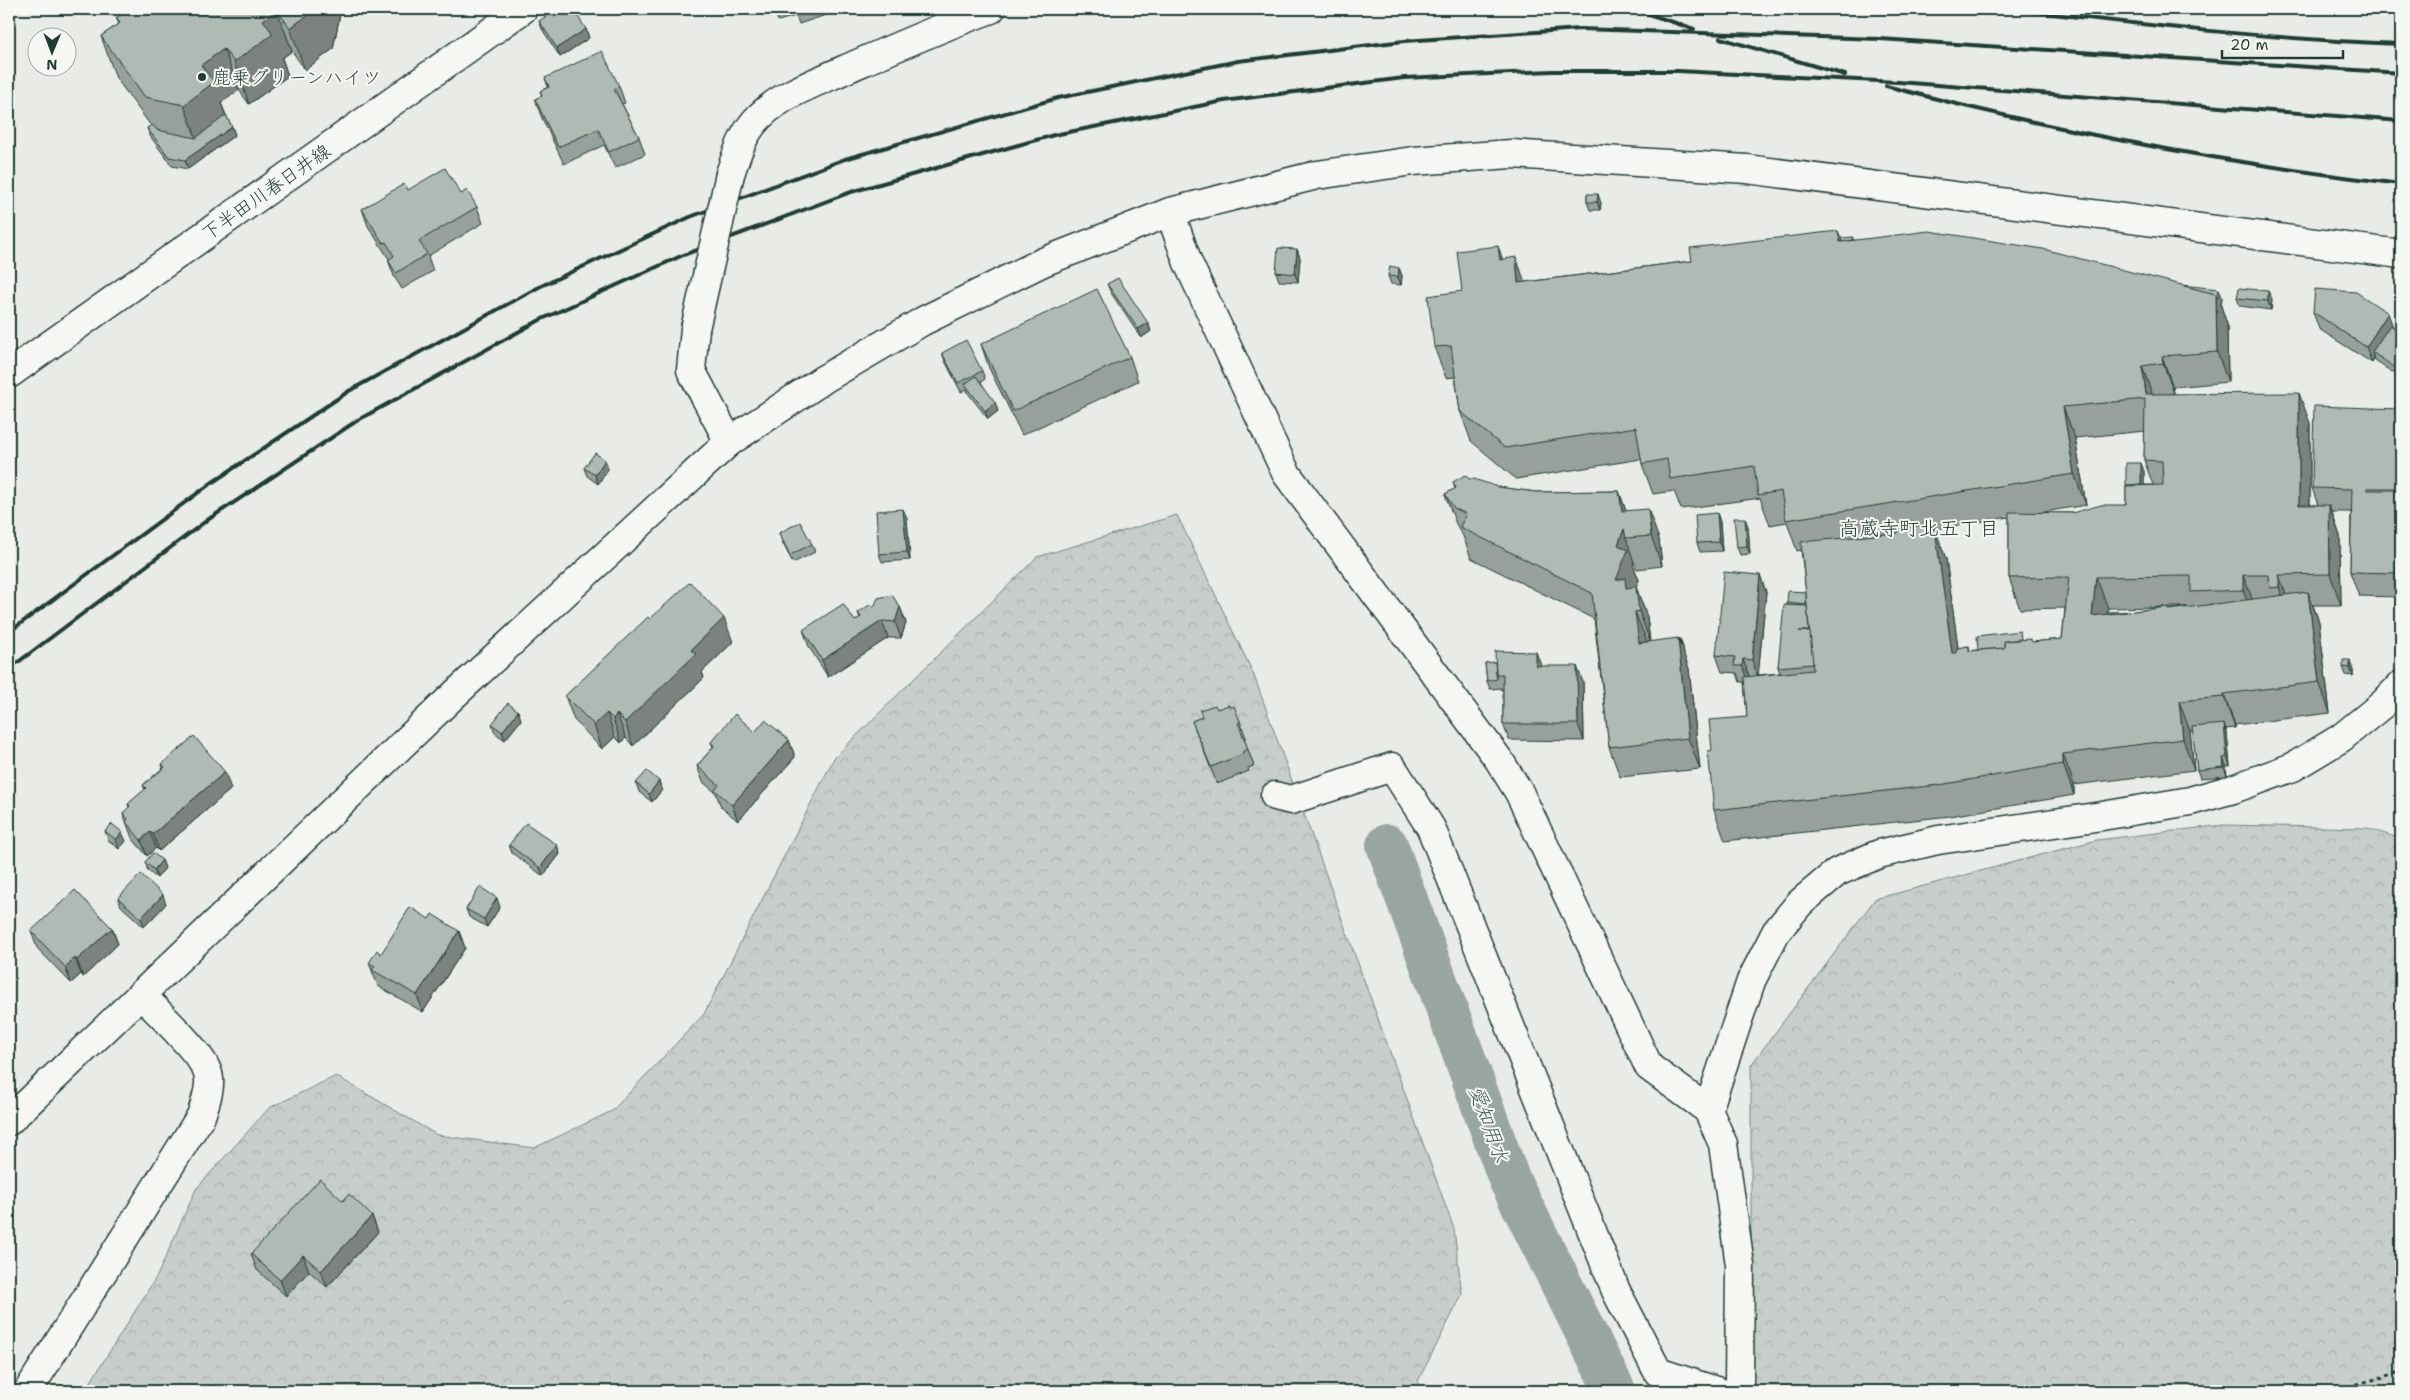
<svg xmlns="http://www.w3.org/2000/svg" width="2410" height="1400" viewBox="0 0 2410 1400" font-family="'Shantell Sans','Klee One',sans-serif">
  <defs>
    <pattern id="forest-crowns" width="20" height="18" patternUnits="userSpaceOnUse" patternTransform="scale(1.25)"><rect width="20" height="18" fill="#c7cec9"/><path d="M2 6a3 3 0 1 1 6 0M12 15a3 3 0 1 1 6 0" fill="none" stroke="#aab2ad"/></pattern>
  </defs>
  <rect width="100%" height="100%" fill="#e9ebe7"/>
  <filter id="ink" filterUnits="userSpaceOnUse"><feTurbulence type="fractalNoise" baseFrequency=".02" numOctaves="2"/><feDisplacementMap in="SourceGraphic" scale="10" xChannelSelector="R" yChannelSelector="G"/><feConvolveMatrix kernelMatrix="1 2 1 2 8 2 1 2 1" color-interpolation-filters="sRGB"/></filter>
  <g filter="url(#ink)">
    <g fill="url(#forest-crowns)" stroke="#73867e">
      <path d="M1177 515 1253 673 1454 1229 1462 1295 1418 1381 1423 1391H85L157 1276 196 1189 269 1108 336 1076 437 1135 534 1148 612 1111 704 1014 834 758 1037 557Z"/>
      <path d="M2224 825 2367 828 2401 839V1391H1746L1751 1253V1065L1875 899 2097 840Z"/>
    </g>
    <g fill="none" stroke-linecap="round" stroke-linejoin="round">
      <path stroke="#99a6a0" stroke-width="42" d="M1387 845 1509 1179 1615 1391"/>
      <g stroke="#1f3d34" stroke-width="31">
        <g id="minor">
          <path d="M730 174C737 153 743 133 759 117 782 94 817 82 846 69 894 48 941 27 991 9"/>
          <path d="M1170 212 1188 263 1286 473 1499 760 1519 792 1649 1067 1708 1110 1723 1144 1740 1265 1739 1391"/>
          <path d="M695 329 691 370 729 442"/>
          <path d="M1275 796 1291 800 1392 767 1431 828 1616 1291 1658 1372 1716 1391"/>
          <path d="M1708 1110 1751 981 1776 932 1800 903 1837 872 1879 854 1938 840 2102 816 2190 801 2233 789 2293 767 2341 738 2383 704 2401 685"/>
          <path d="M9 1121 455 694 729 442 824 379 923 321 1043 262 1170 212 1317 175 1413 161 1511 154 1747 169 2401 254"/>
          <path d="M28 1391 201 1116C205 1103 213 1084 207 1071 200 1051 157 1012 141 994"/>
        </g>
      </g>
      <g stroke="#1f3d34" stroke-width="31">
        <path id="major" d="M9 374 523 9"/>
      </g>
      <path stroke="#1f3d34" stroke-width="3" stroke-dasharray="4 4" stroke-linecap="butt" d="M2333 1391 2401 1372"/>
      <use href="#minor" stroke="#f6f6f2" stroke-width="28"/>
      <use href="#major" stroke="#f6f6f2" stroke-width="28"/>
      <g stroke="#1f3d34" stroke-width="4">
        <path d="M1633 9 1694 29"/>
        <path d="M2012 9C2142 25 2271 39 2401 44"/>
        <path d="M1720 38 1845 75"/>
        <path d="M1886 86C2055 131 2228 164 2401 184"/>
        <path d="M9 632 210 484 349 391 539 287 690 217 845 159 1058 98 1238 61 1404 41 1580 29 1880 39 2401 73"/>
        <path d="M9 669 206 521 358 420 540 320 681 256 851 192 1054 135 1224 101 1404 78 1552 71H1678L1898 82 2401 121"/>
      </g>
      <g stroke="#1f3d34" stroke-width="31" stroke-linecap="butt">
        <path id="minor-bridge" d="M695 329 730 174"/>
      </g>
      <use href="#minor-bridge" stroke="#f6f6f2" stroke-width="28"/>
    </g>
    <g fill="#97a09c" stroke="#1f3d34" fill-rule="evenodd">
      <path d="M129 9H341L333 49 305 70 292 51 282 58 288 76 249 104 239 90 221 103 226 115 232 127 235 135 188 169 172 166 150 136 147 128 151 126 116 78 101 36 119 24 116 18Z"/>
      <path d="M774 9H844L799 24 796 16 778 21Z"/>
      <path d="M539 21 586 29 589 38 560 57 542 29Z"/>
      <path d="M545 78 619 86 625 103 622 104 639 137 645 154 615 168 604 145 564 164 541 116 535 99 542 96 540 91 548 87Z"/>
      <path d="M408 190 461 194 477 207 483 223 428 256 433 271 402 289 394 276 388 260 389 259 368 226 362 209Z"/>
      <path d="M1587 194 1601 203 1600 210H1590L1587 202Z"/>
      <path d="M1838 231 1841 238 2222 297 2221 306 2227 324 2228 382 2173 387 2174 393 2170 394 2310 423V505H2318L2312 488 2401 409V597L2359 596 2350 572 2351 512H2332L2340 536 2341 605H2313L2319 622 2330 713 2235 725V728L2226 729 2227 733 2230 766H2226L2227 776 2200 778 2197 770 2193 731H2190L2194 770 2074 785V795L1950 816 1725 841 1714 810 1712 750 1747 717 1744 682H1740L1737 673 1722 672 1716 655 1760 575 1766 592 1758 675 1780 673 1778 667 1787 605V603L1806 592 1801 550 1797 551 1787 522 1770 525 1760 498 1681 509 1674 491 1653 494 1642 464 1641 459 1516 479 1471 441 1460 411 1455 377 1446 378 1434 347 1462 291 1502 259 1525 282 1692 261ZM2145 431 2144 460 2153 485H2144V471L2126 485V505L2072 513H2038L2086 505 2075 438ZM2009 517V578L2020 609 2065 608 2062 639 2032 642 1970 651 1969 646 1958 648 1946 559 1935 529ZM2164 607 2126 612H2107L2108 608ZM2168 607H2187L2169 609Z"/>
      <path d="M1297 249 1300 258 1298 282 1279 281 1276 272Z"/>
      <path d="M1399 268 1402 276 1401 285 1391 284 1388 276Z"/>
      <path d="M1107 284 1148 323 1151 331 1141 338 1111 293Z"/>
      <path d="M2237 298 2272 299 2271 310 2240 306Z"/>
      <path d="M2313 312 2388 313 2392 326 2401 332V375L2400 377 2375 361 2374 359 2372 363 2319 329Z"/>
      <path d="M981 344 1130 357 1138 381 1022 435 989 368Z"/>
      <path d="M942 353 982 371 985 379 981 382 998 411 988 419 968 393 967 389 961 392 945 361Z"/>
      <path d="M605 460 608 469 598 484 587 476 584 468Z"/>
      <path d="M1469 479 1498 487 1536 492 1619 491 1626 511 1659 539 1662 566 1637 569 1634 562 1633 565 1639 580 1636 587 1647 617 1650 641 1683 647 1684 655 1689 669 1700 769 1620 777 1609 747 1594 619 1471 558 1463 536 1456 524 1445 494 1455 489 1453 482Z"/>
      <path d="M1717 513 1720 522 1722 551 1700 552 1697 543Z"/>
      <path d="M907 518 910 560 882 562 879 554Z"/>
      <path d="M1748 526 1750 554 1740 555 1737 547Z"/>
      <path d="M779 533 812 544 815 552 793 563 782 542Z"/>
      <path d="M874 607H900L906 623 901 638H888L828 677 809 647 803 630 855 621 860 618 858 613Z"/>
      <path d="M650 619 733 642 702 672 704 678 633 746 626 738 621 743 615 737 602 749 574 720 565 696Z"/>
      <path d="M2350 660 2353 668V676L2346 675 2343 667Z"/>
      <path d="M1485 663 1541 666 1583 682 1584 741 1509 740 1503 724V690H1501V688L1490 689 1487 681Z"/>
      <path d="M1230 708 1240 721 1246 738 1244 739 1254 766 1248 768 1249 771 1217 784 1192 721 1202 717 1217 709Z"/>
      <path d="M518 711 521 720 505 740 495 733 492 724Z"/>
      <path d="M755 732 789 740 795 757 738 821 721 807 716 793 703 782 697 766 713 747 711 742Z"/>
      <path d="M162 764 231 789 159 851 156 848 147 856 132 838 123 813 129 807 128 804 145 790 143 785 163 768Z"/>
      <path d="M659 781 662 790 652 802 639 792 636 783Z"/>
      <path d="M105 831 126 841 119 849 108 840Z"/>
      <path d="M509 845H557L560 854 543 876 512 853Z"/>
      <path d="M162 860 165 868 157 878 148 871 145 862Z"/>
      <path d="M118 898 166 904 144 927 121 906Z"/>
      <path d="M500 907 487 927 469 917 466 909Z"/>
      <path d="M429 919 459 931 465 948 423 1012 378 986 369 963Z"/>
      <path d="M112 928 118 944 83 977 81 974 71 983 37 948 31 931Z"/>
      <path d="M343 1201 372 1216 378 1232 327 1287 309 1271 286 1296 257 1270 251 1254Z"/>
    </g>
    <g fill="#7b827f" stroke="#1f3d34">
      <path d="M317 9H341L333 49 305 70 290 28Z"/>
      <path d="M277 10 292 51 282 58 288 76 249 104 234 62 263 20Z"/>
      <path d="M586 29 589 38 560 57 557 48Z"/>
      <path d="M224 49 239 90 221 103 229 124 199 146 184 105 201 65Z"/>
      <path d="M232 127 235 135 188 169 185 160Z"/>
      <path d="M1598 194 1601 203 1600 210 1597 202Z"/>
      <path d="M1498 246 1509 277 1500 260Z"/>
      <path d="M1297 249 1300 258 1298 282 1295 274Z"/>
      <path d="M1516 257 1527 288 1518 283Z"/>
      <path d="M1399 268 1402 276 1401 285 1398 277Z"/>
      <path d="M2219 289 2222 297 2221 306 2227 324 2228 382 2217 352 2216 294Z"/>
      <path d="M2268 291 2272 299 2271 310 2268 301Z"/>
      <path d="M2388 313 2394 330 2372 352 2374 359 2372 363 2366 347Z"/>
      <path d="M1148 323 1151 331 1141 338 1138 329Z"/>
      <path d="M2162 356 2173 387 2174 393 2163 363Z"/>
      <path d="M2401 362V375L2400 377 2397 369Z"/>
      <path d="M2142 366 2153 396 2146 394Z"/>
      <path d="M2299 393 2310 423V536L2299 505Z"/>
      <path d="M995 402 998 411 988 419 985 411Z"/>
      <path d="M2063 407 2075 438 2086 505 2074 474Z"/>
      <path d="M2401 417V492L2400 488Z"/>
      <path d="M605 460 608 469 598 484 595 475Z"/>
      <path d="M2141 463 2144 471V493L2141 484Z"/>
      <path d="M2398 490 2401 498V585L2397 573Z"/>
      <path d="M1619 491 1630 522 1622 511Z"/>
      <path d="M2329 505 2340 536 2341 605 2330 574Z"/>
      <path d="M903 509 907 518 910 560 907 552Z"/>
      <path d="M1648 509 1659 539 1662 566 1651 536Z"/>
      <path d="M1717 513 1720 522 1722 551 1719 542Z"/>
      <path d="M1745 518 1748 526 1750 554 1747 546Z"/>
      <path d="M1624 529 1626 538 1634 562 1633 565 1639 580 1636 587 1647 617 1650 642 1639 611 1635 612 1647 642 1650 673 1616 580 1618 545Z"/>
      <path d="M1935 529 1946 559 1963 684 1952 653Z"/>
      <path d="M1760 575 1766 592 1758 677 1752 660Z"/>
      <path d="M2243 575 2255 606 2254 621 2243 590Z"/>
      <path d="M2279 575 2290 606V618L2279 587Z"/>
      <path d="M2096 577 2108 608 2104 647 2092 616Z"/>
      <path d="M2308 592 2319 622 2330 713 2319 682Z"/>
      <path d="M900 607 906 623 901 638 895 622Z"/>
      <path d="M724 618 733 642 702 672 704 678 633 746 625 722 691 650Z"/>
      <path d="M882 621 888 638 828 677 822 660Z"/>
      <path d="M1678 638 1681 646 1680 639 1683 647 1684 655 1689 669 1700 769 1688 738Z"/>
      <path d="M1536 652 1542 668 1536 666Z"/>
      <path d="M1743 659 1749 676 1748 682 1742 666Z"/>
      <path d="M2350 660 2353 668V676L2350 668Z"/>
      <path d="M1577 666 1583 682 1584 741 1578 724Z"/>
      <path d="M2224 694 2235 725V728L2224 697Z"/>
      <path d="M2179 701 2190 731 2194 770 2183 739Z"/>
      <path d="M518 711 521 720 505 740 502 732Z"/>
      <path d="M607 713 615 737 602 749 594 725Z"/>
      <path d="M617 714 626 738 621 743 613 719Z"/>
      <path d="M2224 724 2227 733 2230 766 2227 757Z"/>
      <path d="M789 740 795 757 738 821 732 805Z"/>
      <path d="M2063 754 2074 785V795L2063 764Z"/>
      <path d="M2223 758 2226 766 2227 776 2224 767Z"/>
      <path d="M225 772 231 789 159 851 153 834Z"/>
      <path d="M659 781 662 790 652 802 649 794Z"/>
      <path d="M122 832 126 841 119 849 116 840Z"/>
      <path d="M150 832 156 848 147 856 141 840Z"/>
      <path d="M557 845 560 854 543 876 540 868Z"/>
      <path d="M162 860 165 868 157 878 154 870Z"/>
      <path d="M163 895 166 904 144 927 141 918Z"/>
      <path d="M497 898 500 907 487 927 484 919Z"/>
      <path d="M112 928 118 944 83 977 77 960Z"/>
      <path d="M459 931 465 948 423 1012 417 995Z"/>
      <path d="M75 958 81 974 71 983 65 967Z"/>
      <path d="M372 1216 378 1232 327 1287 321 1271Z"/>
      <path d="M303 1255 309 1271 286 1296 280 1280Z"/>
    </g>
    <g fill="#b0bab5" stroke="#1f3d34">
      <path d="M129 9H317L290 28 277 10 263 20 273 34 234 62 224 49 201 65 214 82 184 105 145 97 101 36 120 23 116 18Z"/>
      <path d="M558 9H573L586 29 557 48 539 21Z"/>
      <path d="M602 51 619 86 614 89 639 137 609 152 598 129 558 147 535 99 542 96 540 91 549 87 545 78Z"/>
      <path d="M226 115 232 127 185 160 169 157 147 128 153 125 157 130 196 138Z"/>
      <path d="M445 168 461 194 467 190 477 207 419 241 427 254 396 273 388 260 394 256 386 242 383 243 362 209 404 184 408 190Z"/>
      <path d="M1587 194H1598L1597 202H1587Z"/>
      <path d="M1838 231 1840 242 1929 231 2043 249 2216 294 2217 352 2162 356 2163 363 2142 366 2146 394 2299 393V505H2329L2330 574 2279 575V587L2270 588 2269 575H2243V590L2191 592V576L2096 577 2092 616 2168 607V610L2308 592 2319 682 2224 694V697L2179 701 2183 739 2063 754V764L1939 785 1714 810 1708 751 1712 750 1709 720 1747 717 1744 677 1813 670 1801 542 1898 533 1899 528 1925 525V529H1935L1952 653H1957V648L1969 646V651L2004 648V641L2030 639 2032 642 2062 639 2069 577 2009 578V512L2072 513 2101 505H2126V486L2163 485 2162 461 2144 460 2145 399 2063 407 2074 474 1786 520 1781 491 1758 495 1754 466 1670 479 1667 459 1642 464 1636 427 1505 448 1460 411 1451 346 1434 347 1428 296 1462 291 1457 251 1498 246 1500 260 1516 257 1518 283 1692 261 1690 248Z"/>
      <path d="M1853 237V240L1842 242 1841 238Z"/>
      <path d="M1278 248 1297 249 1295 274 1276 272Z"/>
      <path d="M1390 266 1399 268 1398 277 1388 276Z"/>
      <path d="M1118 278 1148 323 1138 329 1107 284Z"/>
      <path d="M2181 285 2219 289 2218 298 2216 294Z"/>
      <path d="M2239 288 2268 291V301L2237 298Z"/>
      <path d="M1097 289 1130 357 1013 411 981 344Z"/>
      <path d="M2315 289 2356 292 2388 313 2366 347 2313 312Z"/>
      <path d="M2390 325 2401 332V362L2397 369 2372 352Z"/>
      <path d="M966 340 982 371 958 383 942 353Z"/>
      <path d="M976 376 995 402 985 411 965 384Z"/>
      <path d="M2314 406 2401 409 2400 488H2367V490H2398L2397 573 2350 572 2352 489 2312 488Z"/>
      <path d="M595 453 605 460 595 475 584 468Z"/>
      <path d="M2126 463H2141V484L2126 485Z"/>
      <path d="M1465 475 1469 479H1474L1498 487 1536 492 1619 491 1622 511 1648 509 1651 536 1626 538 1624 529 1618 545 1628 550 1616 580 1625 578 1626 588 1636 587 1639 611 1635 612 1639 643 1678 638 1688 738 1609 747 1592 593 1460 527 1466 514 1454 508 1445 494 1456 488 1453 482Z"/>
      <path d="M903 509 907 552 879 554 876 511Z"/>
      <path d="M1717 513 1719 542 1697 543 1695 515Z"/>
      <path d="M1734 518H1745L1747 546 1737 547Z"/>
      <path d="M800 522 812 544 790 555 779 533Z"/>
      <path d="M1724 572 1760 575 1752 660 1743 659 1742 666H1734L1735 657 1716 655Z"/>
      <path d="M690 582 724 618 691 650 696 654 625 722 617 714 613 719 607 713 594 725 565 696 648 617 650 619Z"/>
      <path d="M1788 591 1806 592V605L1787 603Z"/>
      <path d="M892 595 900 607 895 622 882 621 822 660 803 630 843 604 855 621 861 617 858 613 871 604 874 607 878 598Z"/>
      <path d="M1784 605 1807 606 1809 631H1799L1810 632 1813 664 1778 667Z"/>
      <path d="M2107 612H2126L2107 614Z"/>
      <path d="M2020 631 2021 639 2004 641V648L1978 650 1977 636Z"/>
      <path d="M1678 639H1680L1681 646Z"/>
      <path d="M1495 651 1536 652V666H1577L1578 724H1503V674H1496Z"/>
      <path d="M2343 660H2350V668L2343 667Z"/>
      <path d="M1495 662 1496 674 1497 679 1487 681 1485 663Z"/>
      <path d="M508 703 518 711 502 732 492 724Z"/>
      <path d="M1215 705 1217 709 1229 705 1230 708 1234 706 1240 721 1238 723 1248 749 1242 752 1243 754 1211 767 1192 721 1202 717 1200 710Z"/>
      <path d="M735 714 755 732 765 720 789 740 732 805 715 790 719 785 697 766 714 746 711 742Z"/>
      <path d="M2224 724 2227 757 2223 758 2224 767 2197 770 2192 727Z"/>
      <path d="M194 736 225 772 153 834 150 832 141 840 126 822 128 819 123 813 130 806 128 804 146 788 143 785 165 767 162 764Z"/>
      <path d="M647 771 659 781 649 794 636 783Z"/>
      <path d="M526 823 557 845 540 868 509 845Z"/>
      <path d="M112 824 122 832 116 840 105 831Z"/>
      <path d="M153 853 162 860 154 870 145 862Z"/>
      <path d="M141 874 163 895 141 918 118 898Z"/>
      <path d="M480 887 497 898 484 919 466 909Z"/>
      <path d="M75 890 112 928 77 960 75 958 65 967 31 931Z"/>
      <path d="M410 907 429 919 432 914 459 931 417 995 372 970 375 966 369 963 377 950 381 954Z"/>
      <path d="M320 1179 343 1201 349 1194 372 1216 321 1271 303 1255 280 1280 251 1254Z"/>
    </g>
  </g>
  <circle fill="#1f3d34" stroke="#f6f6f2" stroke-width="2" cx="202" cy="77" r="5"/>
  <g text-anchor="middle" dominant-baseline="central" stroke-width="4" stroke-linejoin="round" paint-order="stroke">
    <g font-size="19" fill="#1f3d34" stroke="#f6f6f2" text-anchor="start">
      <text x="212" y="77">鹿乗グリーンハイツ</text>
    </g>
    <g font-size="19" fill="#1f3d34" stroke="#f6f6f2">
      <text transform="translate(266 192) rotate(-35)">下半田川春日井線</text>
    </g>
    <g font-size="20" fill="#1f3d34" stroke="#f6f6f2">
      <text x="1919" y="528">高蔵寺町北五丁目</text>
    </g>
    <g font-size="20" font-style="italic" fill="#445c54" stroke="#f6f6f2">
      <text transform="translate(1489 1124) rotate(70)">愛知用水</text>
    </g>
  </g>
  <rect width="2410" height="1400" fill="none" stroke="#f6f6f2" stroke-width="30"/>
  <rect x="15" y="15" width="2380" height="1370" fill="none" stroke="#1f3d34" stroke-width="2" filter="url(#ink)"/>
  <g transform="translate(52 52) rotate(181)"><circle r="24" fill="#f6f6f2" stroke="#a0aca6"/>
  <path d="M0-4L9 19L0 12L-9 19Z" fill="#1f3d34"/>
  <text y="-8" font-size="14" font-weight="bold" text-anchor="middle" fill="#1f3d34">N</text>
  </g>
  <path d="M2222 50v8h121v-8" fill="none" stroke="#1f3d34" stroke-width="2.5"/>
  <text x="2230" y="50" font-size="15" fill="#1f3d34" stroke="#f6f6f2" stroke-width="4" paint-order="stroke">20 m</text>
</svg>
